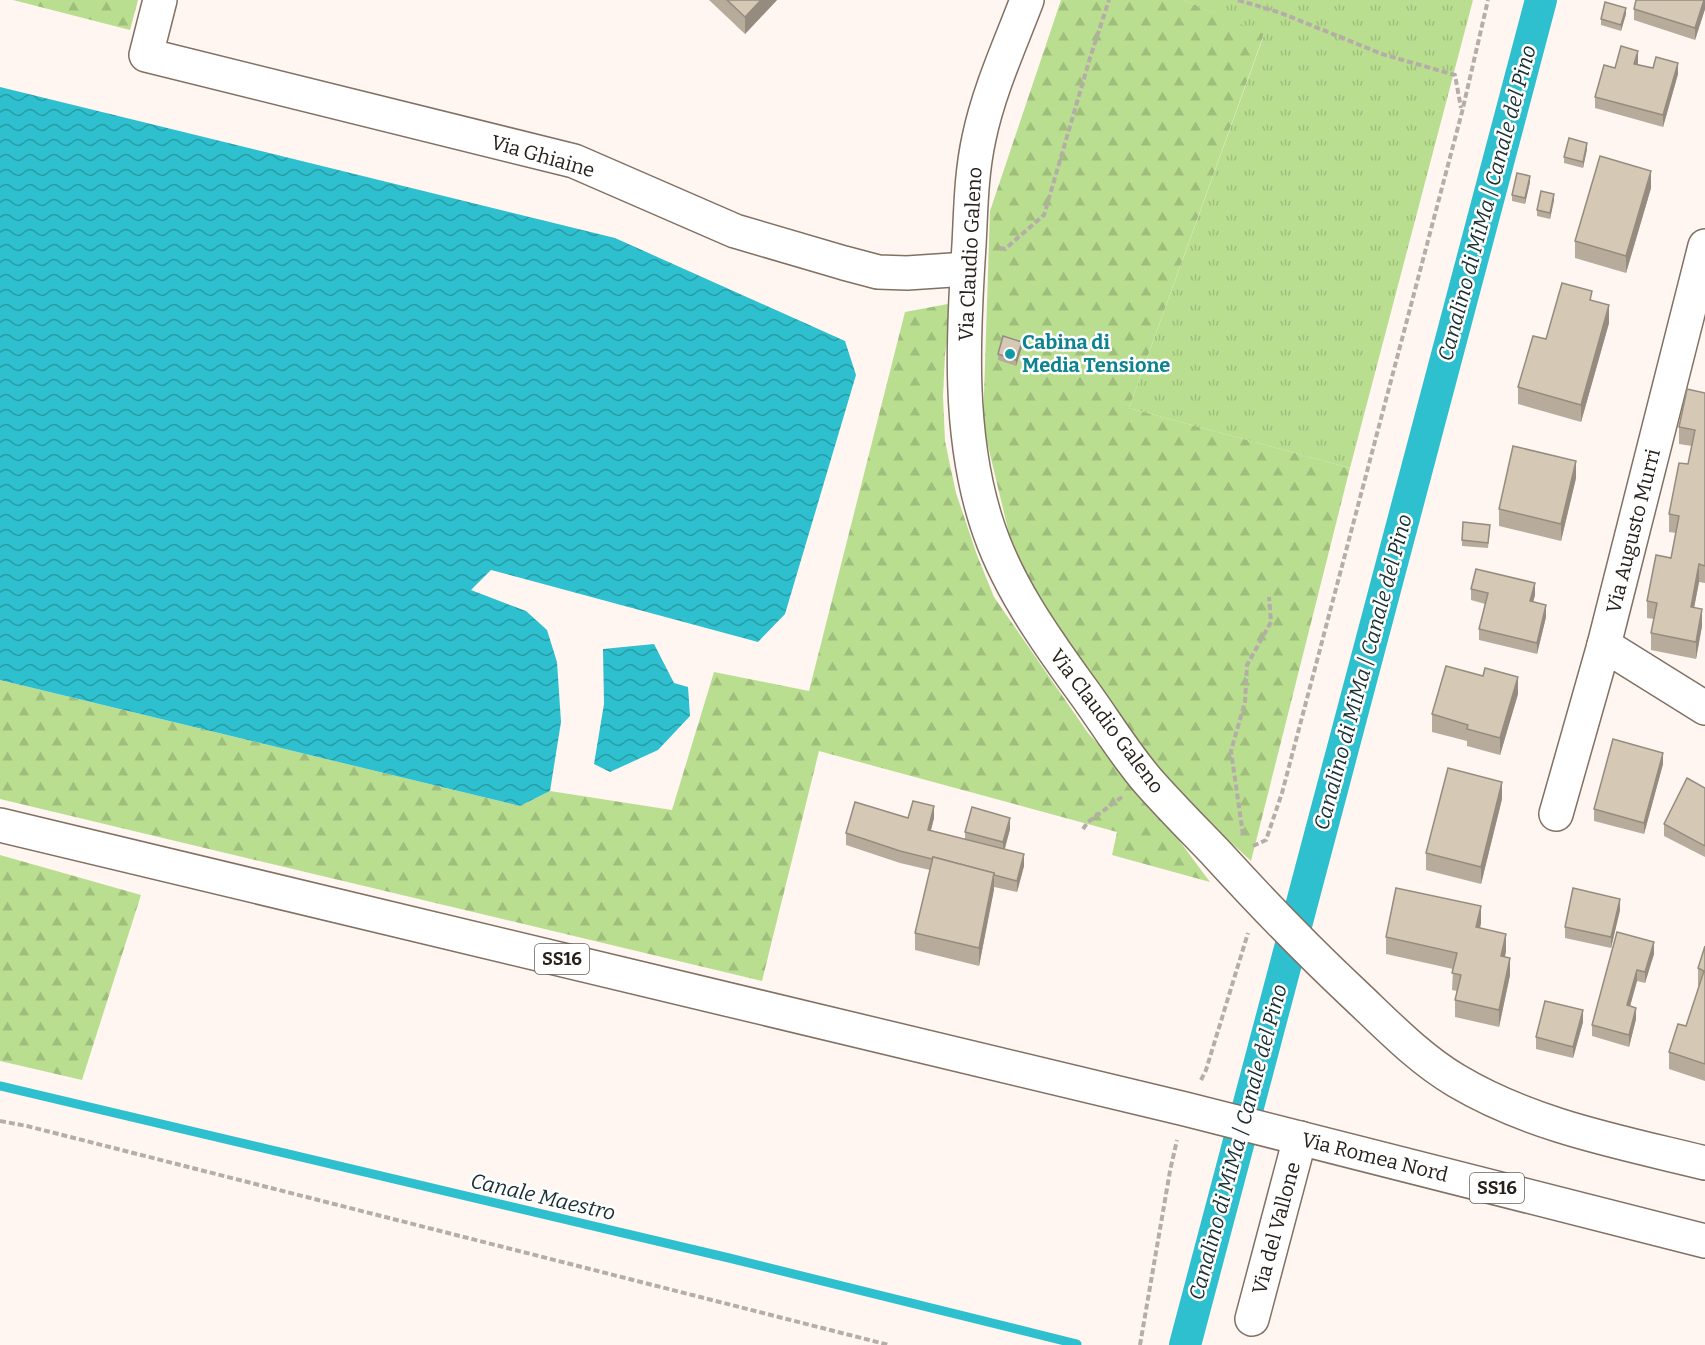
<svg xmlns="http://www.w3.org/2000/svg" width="1705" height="1345" viewBox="0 0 1705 1345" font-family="Bitter,serif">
  <defs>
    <pattern id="grass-tufts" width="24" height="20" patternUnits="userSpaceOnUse" patternTransform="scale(1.5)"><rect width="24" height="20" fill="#b9de90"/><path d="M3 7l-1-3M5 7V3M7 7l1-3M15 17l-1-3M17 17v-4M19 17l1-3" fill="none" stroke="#9fbe7c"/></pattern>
    <pattern id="forest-firs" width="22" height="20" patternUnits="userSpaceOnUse" patternTransform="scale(1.5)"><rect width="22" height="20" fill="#b9de90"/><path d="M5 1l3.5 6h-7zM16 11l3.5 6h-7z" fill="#9fbe7c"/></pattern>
    <pattern id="water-waves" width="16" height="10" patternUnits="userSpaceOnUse" patternTransform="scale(1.5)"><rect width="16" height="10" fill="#2ec0ce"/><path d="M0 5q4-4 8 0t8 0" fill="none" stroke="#279ca6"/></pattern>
  </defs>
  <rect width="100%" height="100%" fill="#fff6f1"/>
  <path fill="url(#grass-tufts)" d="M1183 0H1473L1350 468 1129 408 1264 35Z"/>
  <g fill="url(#forest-firs)">
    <path d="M13 0H138L130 30Z"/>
    <path d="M1061 0H1183L1264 34 1129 408 1350 468 1251 861 1143 761 1079 666 1040 600 1011 542 983 425 990 211Z"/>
    <path d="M953 303 945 354 943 396 945 441 956 493 977 555 994 597 1088 733 1146 796 1210 882 1112 855 1117 832 819 751 762 981 0 799V680L520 806 550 791 672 810 714 672 809 691 905 312Z"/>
    <path d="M0 855 141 895 82 1080 0 1061Z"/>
  </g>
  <g fill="url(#water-waves)">
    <path d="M0 87 615 238 845 341 856 375 785 614 758 642 491 570 471 590 526 611 547 630 557 662 561 722 550 791 520 806 0 680Z"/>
    <path d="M654 644 674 683 688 687 690 716 658 750 610 772 594 764 604 704 603 649Z"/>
  </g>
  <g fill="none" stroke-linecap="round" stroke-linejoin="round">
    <path stroke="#2ec0ce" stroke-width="9" d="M0 1086 729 1258 1077 1344"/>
    <path stroke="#2ec0ce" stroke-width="32" d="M1185 1345 1541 0"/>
    <g stroke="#827063" stroke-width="36">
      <g id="minor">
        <path d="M160 0 146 55 574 161 735 231 844 263 878 272 907 273 967 269"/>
        <path d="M1027 0C1010 45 989 90 979 138 971 175 971 208 969 245 963 336 958 433 986 521 1005 582 1043 636 1080 687 1103 718 1123 752 1148 781 1170 806 1194 830 1217 854 1260 901 1305 948 1352 992 1385 1023 1418 1058 1457 1081 1533 1126 1620 1142 1705 1163"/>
        <path d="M1604 645 1705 708"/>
        <path d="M1556 814 1604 645 1705 246"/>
        <path d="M1252 1319 1300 1138"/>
      </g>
    </g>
    <g stroke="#827063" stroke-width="36">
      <path id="major" d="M0 825 1185 1109 1705 1241"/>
    </g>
    <g stroke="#b5ada8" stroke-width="4" stroke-dasharray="6 3" stroke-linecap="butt">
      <path d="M1238 0 1281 13 1382 54 1455 75 1461 108"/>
      <path d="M1000 248 1005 249 1044 215 1090 58 1109 0"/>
      <path d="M1083 829 1088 822 1122 797"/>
      <path d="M1243 835 1231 751 1245 702 1247 665 1271 622 1269 597"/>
      <path d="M1253 846 1266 840 1282 793 1462 112 1488 0"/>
      <path d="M1201 1080 1206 1070 1248 933"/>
      <path d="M0 1121 27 1126 889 1345"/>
      <path d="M1140 1345 1170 1171 1177 1140"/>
    </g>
    <use href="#minor" stroke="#fff" stroke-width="33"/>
    <use href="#major" stroke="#fff" stroke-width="33"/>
  </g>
  <g fill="#b7ac9c">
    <path d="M709 0H777L745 34Z"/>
    <path d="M1705 0V9L1695 40 1634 20V9Z"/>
    <path d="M1626 14 1621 31 1601 25V19Z"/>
    <path d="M1638 63 1637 64 1678 74 1663 127 1595 108V97L1615 68Z"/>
    <path d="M1587 149 1583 168 1564 163V157Z"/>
    <path d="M1530 182 1525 204 1512 201V195Z"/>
    <path d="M1651 188 1626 273 1575 258V241Z"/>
    <path d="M1554 200 1550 219 1537 216V210Z"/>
    <path d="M1609 323 1581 422 1518 404V387L1546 339Z"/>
    <path d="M1022 347 1016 366 998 360V354Z"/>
    <path d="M1705 393V583L1699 582 1694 607 1702 626 1696 659 1651 650V633L1654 619 1647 618V601L1671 558 1676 533 1669 532V514L1688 464 1692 446 1679 444V427Z"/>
    <path d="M1576 478 1561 541 1499 526V509Z"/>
    <path d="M1490 530 1488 548 1462 546V540Z"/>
    <path d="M1471 589 1535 595 1533 602 1546 617 1537 654 1479 640V629L1485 604 1471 600Z"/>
    <path d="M1518 694 1500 755 1467 746V741L1432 732V714Z"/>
    <path d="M1663 764 1644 834 1594 821V809Z"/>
    <path d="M1705 788V857L1664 836V824Z"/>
    <path d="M1502 799 1481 884 1426 870V853Z"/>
    <path d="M908 818H934L931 830 965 839V832L1010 829 1005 849 1024 866 1017 892 994 887 979 966 915 950V933L930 870 900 863 846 845V833Z"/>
    <path d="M1620 910 1611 948 1565 938V927Z"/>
    <path d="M1481 923 1480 928 1506 951 1505 957 1510 975 1499 1027 1455 1017V1000L1457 991 1452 990 1453 969 1386 954V937Z"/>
    <path d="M1617 932 1654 954 1645 983 1637 981 1630 1006 1636 1019 1629 1047 1592 1036V1025Z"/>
    <path d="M1705 946V1081L1669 1069V1052L1686 1026 1699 986H1698V968Z"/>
    <path d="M1583 1022 1573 1058 1536 1049V1037Z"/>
  </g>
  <g fill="#958c7f">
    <path d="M761 0H777L745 34V17Z"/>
    <path d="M1704 0H1705V9L1695 40V28Z"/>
    <path d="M1626 8V14L1621 31V25Z"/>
    <path d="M1638 51V63L1634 75V64Z"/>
    <path d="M1678 63V74L1663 127V115Z"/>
    <path d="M1587 143V149L1583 168V162Z"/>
    <path d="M1651 171V188L1626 273V256Z"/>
    <path d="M1530 176V182L1525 204V198Z"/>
    <path d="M1554 194V200L1550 219V213Z"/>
    <path d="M1609 305V323L1581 422V405Z"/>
    <path d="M1022 342V347L1016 366V360Z"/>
    <path d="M1576 461V478L1561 541V524Z"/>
    <path d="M1699 564V582L1691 624V607Z"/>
    <path d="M1535 583V595L1530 613V601Z"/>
    <path d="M1546 605V617L1537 654V643Z"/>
    <path d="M1702 609V626L1696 659V642Z"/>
    <path d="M1518 677V694L1500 755V738Z"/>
    <path d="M1663 753V764L1644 834V823Z"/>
    <path d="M1502 782V799L1481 884V867Z"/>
    <path d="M934 806V818L928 841V830Z"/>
    <path d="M1010 818V829L1003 854V842Z"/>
    <path d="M1024 854V866L1017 892V881Z"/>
    <path d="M994 873V890L979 966V948Z"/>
    <path d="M1620 899V910L1611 948V937Z"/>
    <path d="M1481 906V923L1476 944V927Z"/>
    <path d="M1506 934V951L1501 973V956Z"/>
    <path d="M1654 942V954L1645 983V972Z"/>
    <path d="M1510 958V975L1499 1027V1010Z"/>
    <path d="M1637 970V981L1627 1017V1005Z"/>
    <path d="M1636 1008V1019L1629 1047V1035Z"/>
    <path d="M1583 1010V1022L1573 1058V1047Z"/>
  </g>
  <g fill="#d5c8b5" stroke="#958c7f" stroke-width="1.5">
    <path d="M727 0H761L745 17Z"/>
    <path d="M1636 0H1704L1695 28 1634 9Z"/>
    <path d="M1605 2 1626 8 1621 25 1601 19Z"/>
    <path d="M1621 46 1638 51 1634 64 1653 68 1656 57 1678 63 1663 115 1595 97 1604 65 1615 68Z"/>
    <path d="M1569 138 1587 143 1583 162 1564 157Z"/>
    <path d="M1600 156 1651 171 1626 256 1575 241Z"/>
    <path d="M1517 173 1530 176 1525 198 1512 195Z"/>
    <path d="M1541 191 1554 194 1550 213 1537 210Z"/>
    <path d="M1562 283 1592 291 1590 300 1609 305 1581 405 1518 387 1533 336 1546 339Z"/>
    <path d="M1003 336 1022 342 1016 360 998 354Z"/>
    <path d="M1687 389 1705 393V566L1699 564 1691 607 1702 609 1696 642 1651 633 1657 603 1647 601 1656 555 1671 558 1679 516 1669 514 1679 463 1688 464 1695 430 1679 427Z"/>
    <path d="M1513 446 1576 461 1561 524 1499 509Z"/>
    <path d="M1463 522 1490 525 1488 543 1462 540Z"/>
    <path d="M1476 569 1535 583 1530 601 1546 605 1537 643 1479 629 1488 593 1471 589Z"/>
    <path d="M1446 666 1483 676 1485 668 1518 677 1500 738 1467 729 1468 725 1432 714Z"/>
    <path d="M1613 739 1663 753 1644 823 1594 809Z"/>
    <path d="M1448 768 1502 782 1481 867 1426 853Z"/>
    <path d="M1687 778 1705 788V846L1664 824Z"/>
    <path d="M913 801 934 806 928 830 1024 854 1017 881 994 875V873L933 857 932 859 900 851 846 833 855 802 908 818Z"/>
    <path d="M972 807 1010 818 1003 842 965 832Z"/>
    <path d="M933 857 994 873 979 948 915 933Z"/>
    <path d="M1396 888 1481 906 1476 927 1506 934 1501 956 1510 958 1499 1010 1455 1000 1461 975 1452 973 1457 953 1386 937Z"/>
    <path d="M1573 888 1620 899 1611 937 1565 927Z"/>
    <path d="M1617 932 1654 942 1645 972 1637 970 1627 1005 1636 1008 1629 1035 1592 1025Z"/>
    <path d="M1705 946V1064L1669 1052 1678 1024 1686 1026 1704 971 1698 968Z"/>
    <path d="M1545 1001 1583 1010 1573 1047 1536 1037Z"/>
  </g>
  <circle fill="#0f9aa8" stroke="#fff" stroke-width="2" cx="1010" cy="354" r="6"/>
  <g text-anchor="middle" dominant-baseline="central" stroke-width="5" stroke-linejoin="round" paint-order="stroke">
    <g fill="#fff" stroke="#68635f" stroke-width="1.5">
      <rect x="535" y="944" width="54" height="30" rx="4.5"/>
      <rect x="1470" y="1173" width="54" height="30" rx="4.5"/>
    </g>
    <g font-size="18" font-weight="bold" fill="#27201b">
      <text x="562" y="959">SS16</text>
      <text x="1497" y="1188">SS16</text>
    </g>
    <g font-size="20" fill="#27201b" stroke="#fff">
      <text transform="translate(543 156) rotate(16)">Via Ghiaine</text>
      <text transform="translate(970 254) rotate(-87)">Via Claudio Galeno</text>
      <text transform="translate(1633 531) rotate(-76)">Via Augusto Murri</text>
      <text transform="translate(1107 721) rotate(53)">Via Claudio Galeno</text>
      <text transform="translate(1375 1157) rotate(14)">Via Romea Nord</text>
      <text transform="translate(1276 1228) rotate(-75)">Via del Vallone</text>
    </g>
    <g font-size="20" font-weight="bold" fill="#0d838f" stroke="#fff" text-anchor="start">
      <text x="1022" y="342">Cabina di<tspan x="1022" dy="23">Media Tensione</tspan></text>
    </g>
    <g font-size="21" font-style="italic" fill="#182f32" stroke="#fff">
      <text transform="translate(1487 203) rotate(-75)">Canalino di MiMa | Canale del Pino</text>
      <text transform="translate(1363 672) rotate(-75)">Canalino di MiMa | Canale del Pino</text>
      <text transform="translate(1238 1142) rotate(-75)">Canalino di MiMa | Canale del Pino</text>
      <text transform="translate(543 1197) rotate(13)">Canale Maestro</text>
    </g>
  </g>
</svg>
